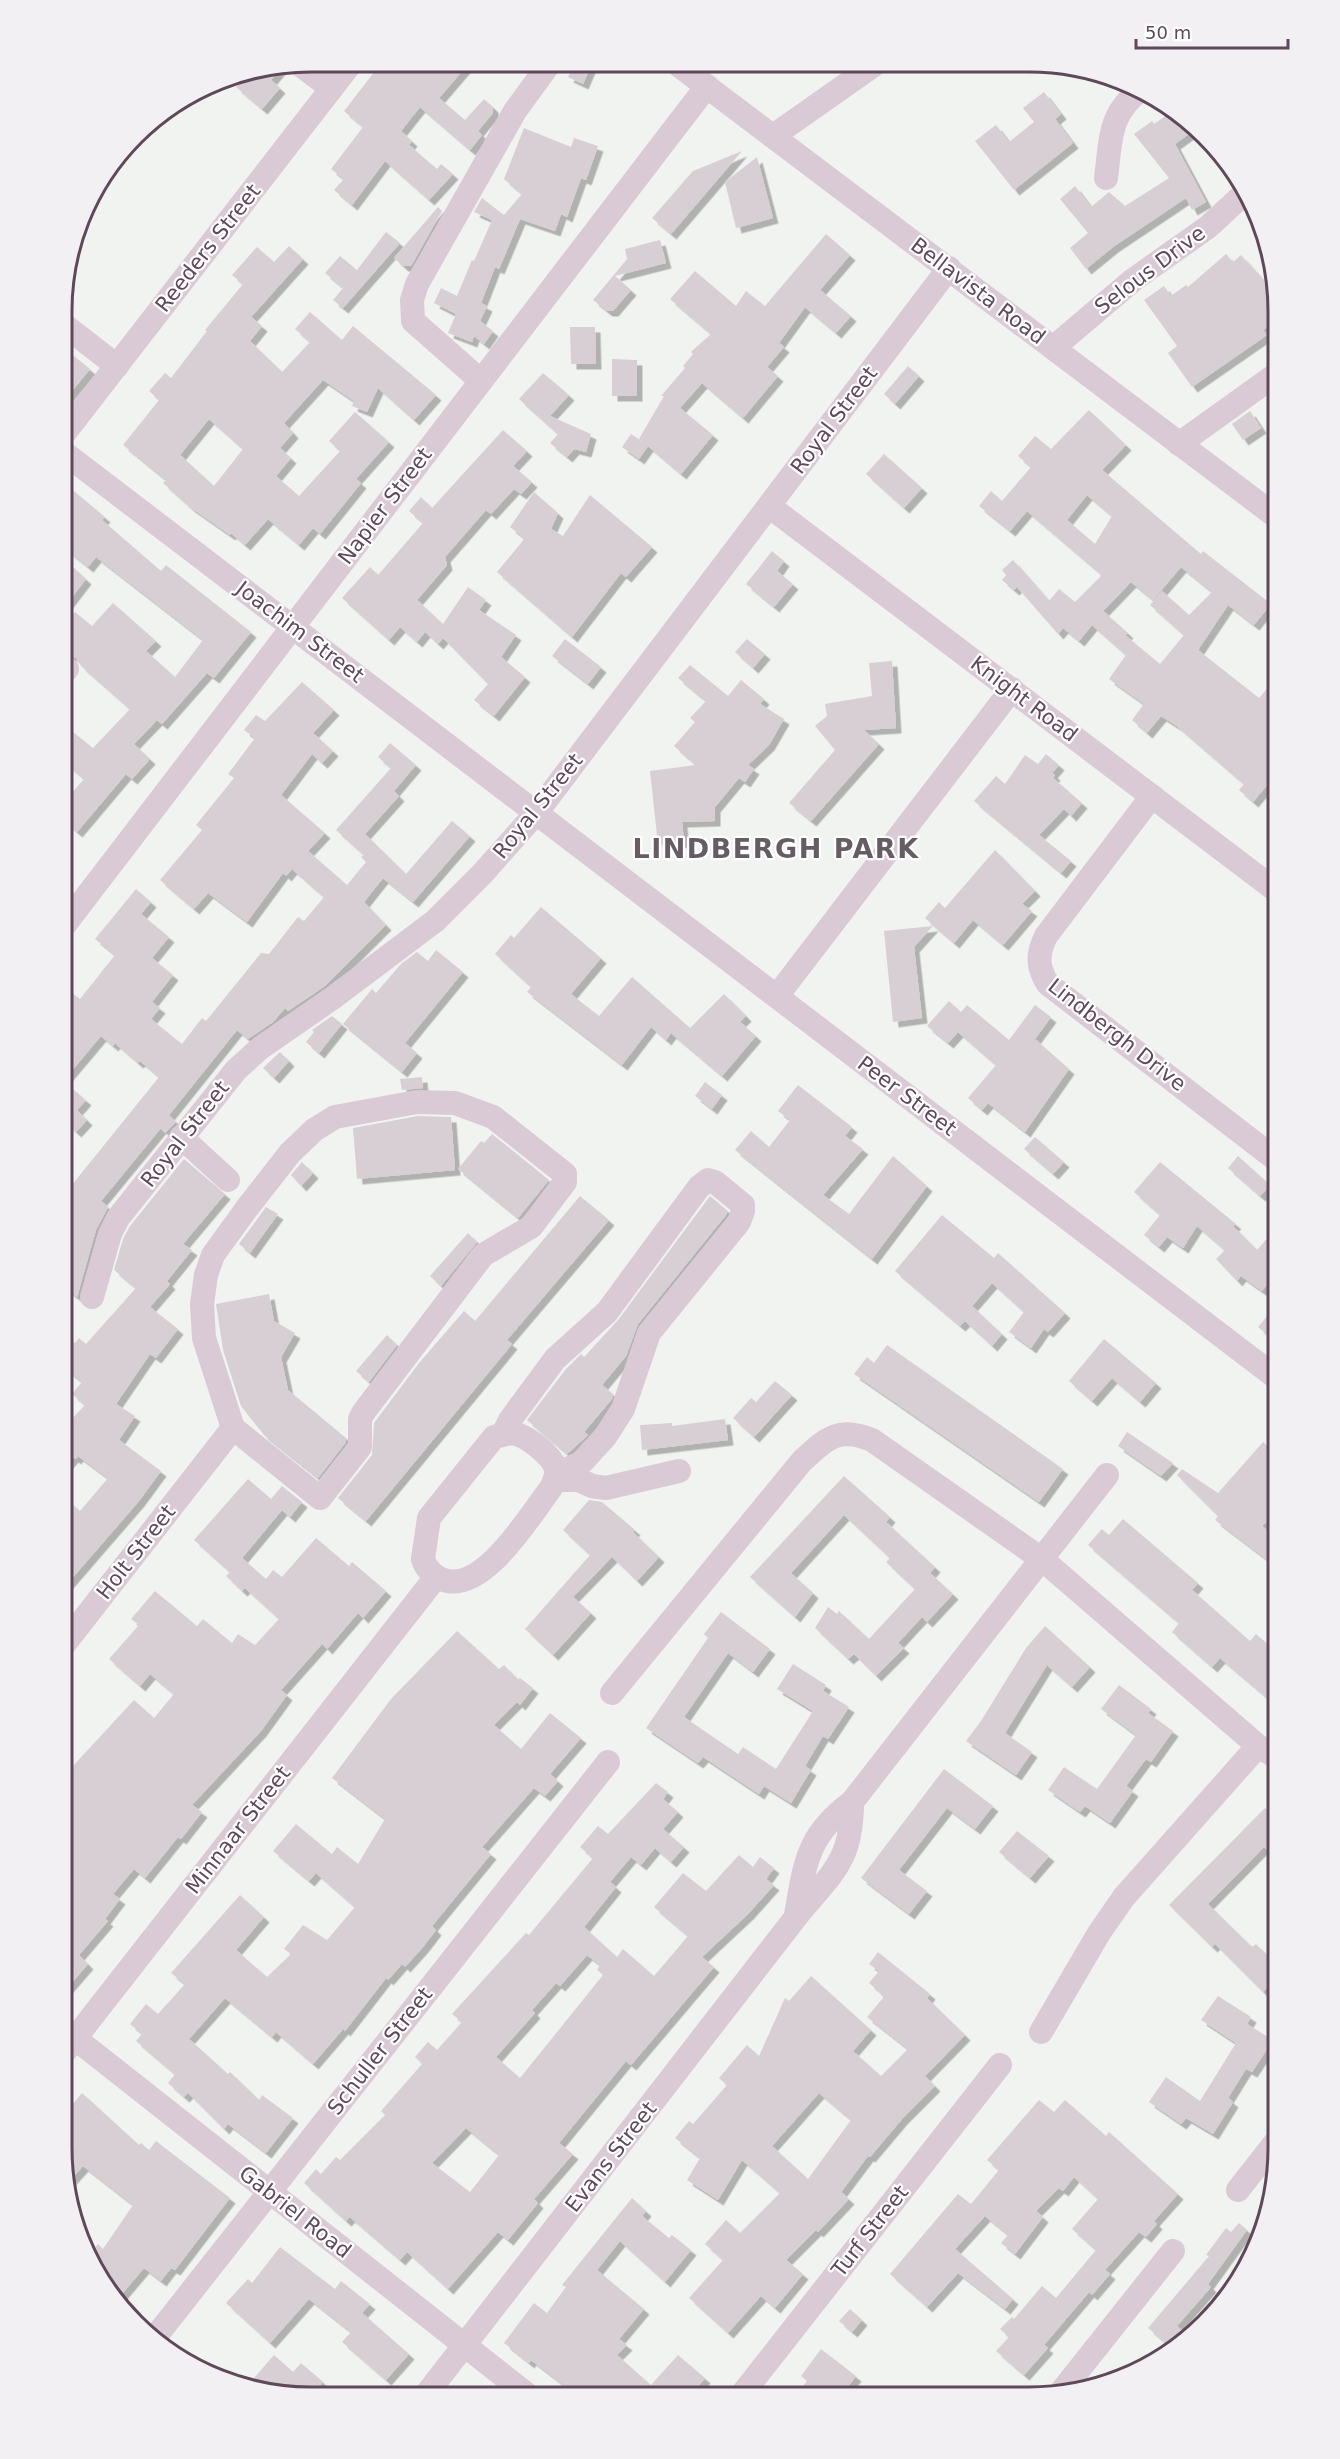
<svg xmlns="http://www.w3.org/2000/svg" width="1340" height="2459" viewBox="0 0 1340 2459" font-family="'DejaVu Sans',sans-serif">
  <defs>
    <filter id="shadow"><feDropShadow dx="5.5" dy="5.5" stdDeviation="0" flood-color="#0004"/></filter>
  </defs>
  <rect width="100%" height="100%" fill="#f1f3f0"/>
  <g fill="#d8cfd5" fill-rule="evenodd" filter="url(#shadow)">
    <path d="M382 62H470L439 98 465 120 484 99 493 107V113L478 131 482 135 470 150 420 107 401 131 412 141 409 145 437 169 441 164 453 174 429 200 385 161 352 205 334 190 344 179 331 169 363 127 344 111Z"/>
    <path d="M575 63H592L583 84 568 77Z"/>
    <path d="M282 67 271 80 280 88 262 109 236 87 247 74Z"/>
    <path d="M1044 92 1061 114 1055 119 1073 143 1014 190 975 141 996 125 1009 142 1034 122 1023 108Z"/>
    <path d="M1174 110 1197 128 1175 144 1206 202 1192 210 1186 198 1113 247 1086 269 1070 248 1088 233 1060 199 1075 186 1091 207 1109 192 1125 206 1169 178 1134 134 1152 121 1154 124Z"/>
    <path d="M524 128 571 147 574 138 598 146 586 180 581 178 567 217 561 214 555 231 520 219 499 269 495 267 481 303 487 306 480 321 493 331 484 344 474 336 472 342 448 333 456 314 434 303 441 288 457 296 472 260 474 261 492 220 474 212 482 198 504 215 522 194 504 179Z"/>
    <path d="M742 151 671 234 652 218 693 171Z"/>
    <path d="M757 157 773 218 736 228 725 182Z"/>
    <path d="M438 207 442 211 411 266H403L394 258Z"/>
    <path d="M386 232 400 243 343 308 333 300 343 288 325 273 340 256 357 270Z"/>
    <path d="M826 234 850 255 820 290 851 316 836 333 805 307 779 343 784 347 767 367 778 376 743 418 702 383 680 408 713 435 681 474 648 446 639 459 622 447 631 434 643 442 639 439 664 396H661L685 368 683 366 693 354 691 352 711 334 670 299 695 271 736 306 746 291 765 306Z"/>
    <path d="M660 240 666 263 615 276 631 290 613 311H607L593 300 627 259 625 249Z"/>
    <path d="M289 246 303 259 251 317 262 326 250 341 282 372 310 342 295 329 310 312 342 340 353 326 436 395 414 420 378 388 367 412 352 406 354 401 323 380 284 423 293 433 280 448 291 458 276 476 299 496 340 451 329 441 355 412 389 442 356 479 361 483 320 534 313 528 299 545 268 519 245 545 231 533 230 535 190 507 163 483 166 480 123 445 159 400 149 391 165 373 171 378 207 331 205 330 243 284 232 275 257 247 274 262ZM209 419 243 449 214 486 180 455Z"/>
    <path d="M1226 254 1233 262 1241 255 1266 283 1273 278 1278 320 1263 330 1267 335 1192 387 1168 353 1177 346 1144 300 1164 286 1171 296 1186 285 1188 287Z"/>
    <path d="M570 327H595L596 364H571Z"/>
    <path d="M64 348 90 369 63 402 64 356Z"/>
    <path d="M612 359 637 360V396H612Z"/>
    <path d="M908 366 919 376 895 404 884 394Z"/>
    <path d="M543 373 569 395 550 416 591 434 586 452 574 449 567 457 550 443 558 434 519 399Z"/>
    <path d="M1089 410 1126 445 1102 470 1201 554 1203 551 1271 604 1254 625 1228 605 1198 650 1259 698 1278 676V772L1253 802 1239 790 1244 784 1177 726 1161 716 1147 733 1132 720 1144 704 1109 679 1126 655 1092 625 1079 641 1063 628 1058 634 1017 587 1014 590 1002 580 1006 575 1002 570 1013 560 1049 601 1059 589 1075 602 1102 575 1027 511 1010 531 979 506 991 491 1002 501 1031 467 1018 456 1035 436 1051 449ZM1087 495 1112 516 1095 544 1067 520ZM1181 567 1212 592 1189 615 1162 591 1150 605 1184 635 1160 664 1125 635 1128 633 1103 611 1131 582 1153 600Z"/>
    <path d="M1250 411 1261 428 1243 440 1232 424Z"/>
    <path d="M503 430 527 451 513 466 532 482 521 494 514 489 491 514 486 510 445 557 447 565 417 600 443 624 468 587 486 600 479 610 516 635 501 657 525 677 494 716 474 700 488 684 443 638 438 644 425 632 417 642 400 627 389 640 342 598 370 567 378 575 423 523 409 511 421 497 432 508Z"/>
    <path d="M884 454 922 488 904 508 866 474Z"/>
    <path d="M63 482 105 517 102 520 161 571 166 565 251 632 214 678 207 673 162 724 157 720 134 744 150 759 132 779 126 774 77 832 63 820V803L84 779 63 761V724L93 748 130 709 81 666 76 658 63 652V626L75 612 92 626 113 603 156 641 146 651 175 677 203 640 96 557 88 567 63 547Z"/>
    <path d="M534 492 558 513 551 529 563 536 590 495 652 547 626 577 621 573 572 637 497 572 521 543 524 538 510 527Z"/>
    <path d="M772 551 784 561 777 571 793 584 774 607 746 584Z"/>
    <path d="M73 567 86 579 63 609V580Z"/>
    <path d="M565 639 601 667 588 684 552 656Z"/>
    <path d="M747 639 765 654 753 668 735 652Z"/>
    <path d="M892 661 896 728 864 730 879 744 811 821 789 803 835 750 815 726 827 716 825 704 872 696 869 663Z"/>
    <path d="M690 665 728 696 741 680 764 699 760 704 784 719 769 745 748 765 754 769 745 782 739 778 715 807V821L682 822 684 842 658 845 650 771 696 765 674 746 695 722 690 718 706 701 678 678Z"/>
    <path d="M302 682 334 710 313 733 333 751 322 763 312 754 281 795 325 833 308 851 347 885 366 862 361 857 364 855 336 830 391 768 378 757 390 743 416 765 394 791 399 796 365 834 406 874 452 821 470 836 413 902 383 878 364 902 386 925 325 986 288 1011 285 1008 273 1022 248 1039 237 1030 169 1115 176 1122 165 1133 161 1128 101 1201 108 1207 96 1230 77 1297 62 1286 63 1196 159 1077 140 1061 138 1063 115 1043 113 1046 101 1036 63 1081 86 1100 77 1110 87 1120 76 1132 66 1123 63 1127V1002L71 992 80 999 115 955 95 939 136 889 151 902 141 914 169 937 152 958 173 975 152 1002 160 1008 151 1019 182 1044 202 1018 206 1021 261 953 269 954 298 917 304 921 324 897 292 869 286 876 283 873 247 922 208 893 194 909 160 880 202 830 196 825 234 778 228 774 255 738 244 730 256 715 265 721Z"/>
    <path d="M1046 754 1059 765 1052 773 1055 775 1053 778 1082 803 1071 816 1064 809 1039 835 1071 861 1061 873 974 801 996 776 1005 784 1025 755 1038 764Z"/>
    <path d="M995 850 1035 891 1022 904 1032 911 1003 945 973 920 954 943 925 918 939 902 945 908Z"/>
    <path d="M541 907 601 958 571 994 599 1016 632 977 690 1028 724 994 746 1016 740 1022 756 1036 722 1076 671 1033 666 1040 651 1027 622 1065 527 992 531 987 495 954 511 935 514 938Z"/>
    <path d="M933 926 914 947 922 1018 893 1022 884 931Z"/>
    <path d="M436 950 463 972 405 1043 417 1053 402 1072 343 1024 372 989 376 993 401 964 417 952 428 961Z"/>
    <path d="M949 1001 961 1012 967 1005 1009 1040 1035 1005 1051 1017 1035 1039 1069 1069 1025 1132 988 1103 982 1110 968 1098 996 1065 958 1032 948 1043 927 1026Z"/>
    <path d="M332 1016 342 1024 319 1053 306 1042 314 1032 312 1030Z"/>
    <path d="M280 1052 289 1061 274 1078 263 1068Z"/>
    <path d="M422 1077 423 1088 402 1090 400 1079Z"/>
    <path d="M705 1082 722 1095 712 1109 695 1096Z"/>
    <path d="M798 1085 852 1127 845 1136 863 1149 823 1195 849 1214 893 1156 927 1186 872 1259 735 1150 751 1131 769 1147 790 1120 778 1111Z"/>
    <path d="M418 1116 451 1117 455 1170 357 1179 353 1128Z"/>
    <path d="M492 1134 549 1180 518 1218 458 1169 481 1141 484 1143Z"/>
    <path d="M1035 1137 1064 1162 1053 1174 1024 1149Z"/>
    <path d="M1238 1156 1270 1185 1260 1196 1228 1168Z"/>
    <path d="M184 1159 225 1194 183 1244 192 1250 167 1281 170 1284 150 1307 178 1329 156 1358 150 1354 116 1404 135 1416 119 1440 161 1471 139 1501 62 1590V1495L80 1511 108 1478 78 1456 76 1459 73 1457 62 1470V1429L85 1405 72 1394 82 1382 62 1366V1332L75 1343 79 1338 86 1344 136 1288 114 1270 123 1239 130 1226Z"/>
    <path d="M302 1162 313 1173 301 1186 291 1175Z"/>
    <path d="M1160 1162 1236 1224 1233 1226 1257 1250 1270 1235 1278 1243V1269L1262 1291 1241 1276 1237 1281 1216 1259 1225 1250 1197 1226 1183 1248 1167 1237 1159 1247 1144 1235 1160 1215 1134 1192Z"/>
    <path d="M580 1196 609 1220 507 1340 512 1344 366 1521 338 1498 372 1455 374 1423 419 1363 464 1311 475 1321Z"/>
    <path d="M710 1196 728 1211 726 1215 638 1324 626 1356 602 1385 613 1394 612 1399 584 1432 588 1435 567 1454 527 1420 566 1369 581 1354 584 1357 618 1320Z"/>
    <path d="M266 1207 278 1214 250 1253 239 1244Z"/>
    <path d="M942 1215 994 1258 998 1253 1065 1313 1048 1332 1044 1329 1031 1348 1009 1332 1024 1312 992 1283 972 1306 1002 1334 992 1346 965 1321 960 1326 895 1271Z"/>
    <path d="M468 1233 477 1242 441 1286 430 1276Z"/>
    <path d="M269 1294 274 1321 295 1333 281 1357 288 1390 346 1438V1442L318 1478 264 1435 241 1406 223 1350 216 1304Z"/>
    <path d="M1269 1314 1278 1322V1344L1258 1327Z"/>
    <path d="M387 1335 397 1345 369 1382 356 1371Z"/>
    <path d="M1104 1339 1156 1383 1140 1402 1112 1378 1092 1401 1069 1381Z"/>
    <path d="M887 1345 1063 1469 1039 1502 854 1374 867 1357 874 1363Z"/>
    <path d="M775 1381 792 1395 754 1437 733 1418 751 1398 756 1402Z"/>
    <path d="M725 1419 728 1440 642 1450 640 1425 672 1423V1426Z"/>
    <path d="M1127 1432 1173 1463 1161 1476 1118 1446Z"/>
    <path d="M1263 1442 1278 1455V1511L1262 1526 1278 1539V1568L1224 1527 1215 1520 1218 1516 1177 1475 1182 1469 1218 1493Z"/>
    <path d="M844 1476 890 1517 886 1522 935 1567 930 1573 953 1594 927 1622 922 1617 898 1643 904 1648 876 1676 854 1654 848 1659 815 1628 828 1607 837 1614 839 1611 869 1639 915 1589 886 1562 890 1558 844 1515 791 1573 813 1593 795 1617 750 1577Z"/>
    <path d="M248 1479 271 1499 282 1486 302 1502 290 1517 282 1510 242 1558 266 1579 273 1570 282 1577 316 1538 349 1566 352 1562 386 1591 363 1618 358 1613 327 1649 322 1644 281 1690 287 1695 261 1731 192 1805 202 1812 181 1839 178 1837 145 1878 134 1869 113 1894 120 1899 105 1919 108 1921 79 1955 88 1964 62 1994V1910L74 1896 62 1886V1758L72 1767 134 1700 154 1718 174 1694 150 1674 140 1686 109 1659 139 1625 131 1619 155 1591 197 1626 203 1619 232 1643 238 1634 255 1645 279 1619 245 1588 242 1591 226 1576 230 1572 194 1540Z"/>
    <path d="M589 1500 602 1502 635 1530 633 1532 659 1557 637 1581 612 1557 573 1597 591 1613 553 1655 525 1629 590 1555 563 1530Z"/>
    <path d="M1123 1519 1198 1583 1192 1590 1250 1641 1256 1634 1278 1653V1707L1220 1658 1212 1667 1172 1632 1179 1623 1088 1545 1102 1529 1109 1535Z"/>
    <path d="M721 1612 770 1649 753 1672 728 1653 684 1717 738 1754 743 1747 776 1769 813 1711 777 1689 793 1664 826 1685 823 1691 849 1707 828 1739 823 1736 805 1766 811 1770 791 1803 764 1786 759 1794 703 1757 698 1763 646 1728 708 1638 704 1634Z"/>
    <path d="M1045 1626 1090 1667 1072 1687 1047 1665 1005 1733 1032 1752 1016 1775 966 1741 981 1721 1026 1648Z"/>
    <path d="M457 1631 499 1669 504 1665 518 1680 520 1678 533 1688 520 1705 517 1702 494 1725 521 1749 550 1713 581 1738 550 1774 558 1781 545 1796 534 1788 482 1847 491 1854 432 1926 436 1930 423 1947 405 1967 402 1964 388 1980 386 1978 345 2031 343 2029 313 2064 276 2032 272 2037 225 1998 189 2039 228 2074 230 2072 259 2100 262 2095 293 2118 266 2153 228 2124 224 2129 188 2093 184 2097 168 2083 175 2074 136 2041 142 2034 130 2024 146 2004 158 2014 185 1984 171 1973 240 1895 264 1917 236 1950 267 1977 291 1954 284 1949 303 1925 327 1940 355 1907 316 1873 309 1881 273 1851 296 1824 332 1854 337 1847 358 1864 385 1819 332 1778 391 1699Z"/>
    <path d="M1119 1685 1151 1709 1148 1713 1173 1731 1151 1762 1146 1759 1126 1786 1133 1791 1110 1823 1085 1806 1080 1812 1048 1790 1064 1767 1097 1789 1136 1735 1101 1709Z"/>
    <path d="M944 1769 993 1806 975 1829 947 1808 899 1870 927 1891 909 1914 861 1878Z"/>
    <path d="M656 1783 668 1792 663 1799 678 1812 663 1829 684 1847 671 1862 655 1848 641 1865 631 1857 610 1882 616 1887 584 1927 617 1957 623 1949 654 1976 688 1936 654 1907 683 1873 706 1891 739 1855 753 1867 760 1857 774 1868 766 1879 774 1885 748 1914 702 1957 714 1967 631 2065 626 2061 559 2143 573 2154 534 2199 538 2203 508 2240 498 2232 448 2289 407 2252 400 2260 350 2217 346 2221 304 2183 316 2169 321 2174 336 2157 340 2160 385 2115 381 2111 422 2064 415 2057 428 2042 437 2050 462 2022 452 2014 526 1933 529 1935 593 1858 580 1847 598 1826 608 1834ZM587 1955 600 1965 597 1970 603 1975 520 2078 496 2057 535 2013 532 2010 556 1983 560 1986ZM466 2128 499 2155 470 2192 432 2163Z"/>
    <path d="M1265 1808 1278 1821V1861L1264 1847 1208 1904 1252 1947 1256 1944 1278 1966V1997L1267 1988 1263 1992 1215 1944 1212 1947 1169 1905Z"/>
    <path d="M1017 1831 1049 1856 1030 1878 999 1852Z"/>
    <path d="M878 1952 930 1994 927 1998 965 2035 925 2076 935 2086 902 2119 870 2157 868 2156 841 2192 849 2199 818 2232 816 2230 786 2260 803 2274 775 2308 761 2296 728 2333 689 2298 723 2260 705 2244 726 2220 740 2233 780 2193 742 2160 718 2200 687 2180 700 2158 675 2138 689 2121 693 2124 727 2085 719 2078 747 2045 759 2056 785 1998 789 2001 811 1976 871 2030 853 2051 881 2076 908 2049 867 2017 883 1998 882 1994 869 1983 879 1971 869 1964ZM819 2093 851 2120 808 2179 772 2146Z"/>
    <path d="M1218 1996 1251 2017 1247 2024 1273 2040 1252 2072 1246 2069 1228 2098 1233 2102 1213 2134 1186 2118 1181 2124 1149 2102 1166 2077 1200 2101 1236 2043 1201 2020Z"/>
    <path d="M82 2093 139 2145 141 2143 149 2150 156 2141 230 2198 175 2270 171 2268 161 2281 144 2268 116 2301 104 2287 88 2256 98 2244 103 2249 133 2205 83 2166 67 2184 62 2148V2117Z"/>
    <path d="M1039 2100 1054 2112 1065 2100 1106 2136 1109 2132 1178 2194 1154 2221 1157 2224 1146 2237 1139 2232 1105 2270 1110 2274 1092 2295 1089 2292 1044 2345 1048 2348 1024 2375 996 2351 1009 2337 1000 2329 1012 2317 1014 2319 1042 2286 1056 2298 1096 2250 1072 2229 1098 2199 1074 2177 1063 2191 1059 2188 1036 2211 1043 2217 1015 2254 1001 2243 1008 2235 985 2216 955 2249 1013 2299 1005 2309 958 2273 927 2307 890 2274 958 2194 971 2204 999 2170 987 2160Z"/>
    <path d="M632 2198 646 2211 642 2216 669 2238 672 2235 691 2250 665 2282 620 2241 597 2270 644 2309 619 2339 627 2345 617 2355 651 2385 678 2355 705 2378 689 2397 597 2396 585 2386 578 2396 531 2360 529 2363 504 2343 534 2303 547 2313 566 2287 562 2285Z"/>
    <path d="M1239 2223 1247 2230 1208 2284 1211 2287 1177 2326 1189 2337 1174 2350 1148 2328 1209 2256 1206 2255 1226 2228 1231 2232Z"/>
    <path d="M280 2247 335 2289 341 2281 370 2304 362 2313 409 2354 386 2380 342 2342 351 2332 309 2299 270 2343 226 2303 248 2279 252 2283Z"/>
    <path d="M850 2309 862 2320 852 2332 839 2321Z"/>
    <path d="M821 2349 856 2376 840 2397H811L801 2389 807 2381 801 2376Z"/>
    <path d="M274 2355 293 2372 301 2363 323 2382 311 2395H278L247 2386Z"/>
  </g>
  <g fill="none" stroke-linecap="round" stroke-linejoin="round">
    <g stroke="#dacad6" stroke-width="24">
      <path d="M299 64 331 88"/>
      <path d="M677 64 1278 518"/>
      <path d="M773 136 874 65"/>
      <path d="M1106 178C1111 140 1108 113 1142 89"/>
      <path d="M64 325 117 366"/>
      <path d="M1053 348 1133 280 1208 227 1246 192"/>
      <path d="M481 381 413 321 412 300 417 284 515 111 550 63"/>
      <path d="M63 435 352 62"/>
      <path d="M1179 444 1278 373"/>
      <path d="M63 452 1278 1379"/>
      <path d="M769 506 1278 892"/>
      <path d="M63 666 67 669"/>
      <path d="M1152 796 1046 936C1037 954 1037 967 1048 984L1278 1161"/>
      <path d="M63 927 707 86"/>
      <path d="M777 996 1012 689"/>
      <path d="M417 1102 455 1103 493 1117 565 1174V1182L531 1227 483 1255 363 1413 360 1419V1447L320 1498 233 1428 204 1338 202 1304 206 1275 213 1255 247 1208 290 1153 314 1130 335 1117Z"/>
      <path d="M181 1137 228 1180"/>
      <path d="M92 1297 110 1234 118 1218 236 1070 259 1049 334 997 435 921 483 873 537 812 949 268"/>
      <path d="M511 1433C525 1434 552 1455 556 1469 557 1476 554 1482 551 1488 530 1515 482 1597 441 1579 433 1576 425 1567 423 1559L429 1518 494 1437Z"/>
      <path d="M503 1434 510 1420 555 1359 607 1312 699 1187 708 1180 715 1182 743 1205V1211L739 1222 649 1333 623 1409 605 1437 581 1463 556 1474"/>
      <path d="M555 1480H579L592 1486 606 1488 679 1471"/>
      <path d="M62 1647 233 1428"/>
      <path d="M612 1693 802 1461C827 1438 839 1426 872 1440L1043 1560 1258 1746 1278 1758"/>
      <path d="M796 1915C805 1863 807 1835 852 1802L1107 1475"/>
      <path d="M62 2028 529 2396"/>
      <path d="M1041 2032 1099 1933 1124 1897 1258 1746"/>
      <path d="M62 2055 436 1577"/>
      <path d="M1238 2190 1278 2139"/>
      <path d="M153 2340 608 1762"/>
      <path d="M1061 2392 1173 2251"/>
      <path d="M425 2396 796 1917C831 1873 852 1863 852 1802"/>
      <path d="M740 2397 1000 2065"/>
    </g>
  </g>
  <g text-anchor="middle" dominant-baseline="central" stroke-width="4.5" stroke-linejoin="round" paint-order="stroke">
    <g font-size="21" fill="#5e4859" stroke="#fff">
      <text transform="translate(208 248) rotate(-52)">Reeders Street</text>
      <text transform="translate(1150 270) rotate(-37)">Selous Drive</text>
      <text transform="translate(978 291) rotate(37)">Bellavista Road</text>
      <text transform="translate(834 420) rotate(-53)">Royal Street</text>
      <text transform="translate(385 506) rotate(-53)">Napier Street</text>
      <text transform="translate(300 632) rotate(37)">Joachim Street</text>
      <text transform="translate(1024 699) rotate(37)">Knight Road</text>
      <text transform="translate(538 806) rotate(-51)">Royal Street</text>
      <text transform="translate(1117 1035) rotate(38)">Lindbergh Drive</text>
      <text transform="translate(907 1096) rotate(37)">Peer Street</text>
      <text transform="translate(185 1134) rotate(-52)">Royal Street</text>
      <text transform="translate(136 1552) rotate(-52)">Holt Street</text>
      <text transform="translate(238 1830) rotate(-52)">Minnaar Street</text>
      <text transform="translate(380 2051) rotate(-52)">Schuller Street</text>
      <text transform="translate(611 2157) rotate(-52)">Evans Street</text>
      <text transform="translate(295 2212) rotate(38)">Gabriel Road</text>
      <text transform="translate(870 2231) rotate(-52)">Turf Street</text>
    </g>
    <g font-size="27" font-weight="bold" letter-spacing="1.5" fill="#655d63" stroke="#fff">
      <text x="776" y="848">LINDBERGH PARK</text>
    </g>
  </g>
  <path d="M0 0H1340V2459H0ZM311 72H1029A239 239 0 0 1 1268 311V2148A239 239 0 0 1 1029 2387H311A239 239 0 0 1 72 2148V311A239 239 0 0 1 311 72Z" fill="#f2f0f2" fill-rule="evenodd"/>
  <path fill="none" stroke="#5e4859" stroke-width="3" d="M311 72H1029A239 239 0 0 1 1268 311V2148A239 239 0 0 1 1029 2387H311A239 239 0 0 1 72 2148V311A239 239 0 0 1 311 72Z"/>
  <path d="M1136 39v9h152v-9" fill="none" stroke="#5e4859" stroke-width="3"/>
  <text x="1145" y="39" font-size="18" fill="#5e4859" stroke="#ffffff" stroke-width="4.5" paint-order="stroke">50 m</text>
</svg>
